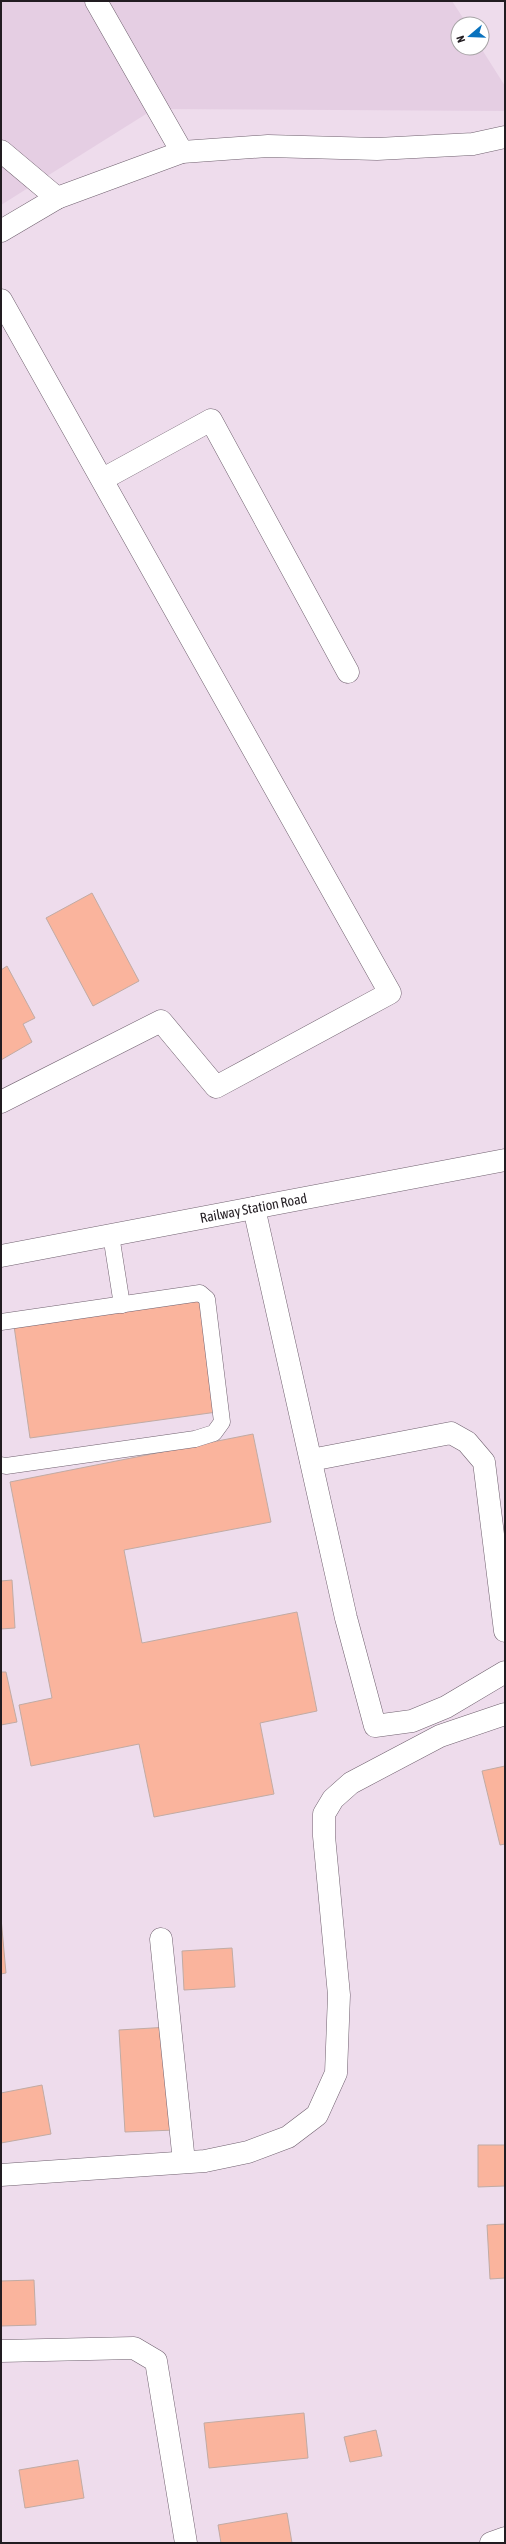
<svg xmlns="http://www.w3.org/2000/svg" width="506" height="2544" viewBox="0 0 506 2544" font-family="'Asap Condensed',sans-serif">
  <rect width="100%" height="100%" fill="#eedcec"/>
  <path fill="#e5cee3" d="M1 1H452L467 24H458V48H481L505 86V111L154 109 1 205Z"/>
  <g fill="#fab49d" stroke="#c1aba4">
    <path d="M92 893 139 981 93 1006 46 918Z"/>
    <path d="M7 966 35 1018 23 1024 32 1042 1 1060V970Z"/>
    <path d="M201 1300 217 1412 30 1438 14 1326Z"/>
    <path d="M253 1434 271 1522 124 1550 142 1643 297 1612 317 1711 260 1723 274 1794 154 1817 139 1744 31 1766 19 1705 52 1698 10 1482Z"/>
    <path d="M12 1580 15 1628 1 1629V1581Z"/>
    <path d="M1 1672H6L17 1722 1 1725Z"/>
    <path d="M505 1766V1844L500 1845 482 1771Z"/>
    <path d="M1 1918 6 1973 1 1974Z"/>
    <path d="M232 1948 235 1987 184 1990 182 1951Z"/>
    <path d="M169 2027 175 2130 125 2132 119 2030Z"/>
    <path d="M42 2085 51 2134 1 2143V2093Z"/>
    <path d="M478 2145H505V2186L478 2187Z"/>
    <path d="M505 2224V2278L490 2279 487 2225Z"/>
    <path d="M34 2280 36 2325 1 2326V2281Z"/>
    <path d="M304 2413 308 2458 209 2468 204 2423Z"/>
    <path d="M376 2430 382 2456 350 2462 344 2437Z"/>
    <path d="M78 2460 84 2498 25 2508 19 2470Z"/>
    <path d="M287 2513 292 2543H221L218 2525Z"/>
  </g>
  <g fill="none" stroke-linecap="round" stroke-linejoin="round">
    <g stroke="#70616f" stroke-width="17">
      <g id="lane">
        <path d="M111 1235 122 1305"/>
        <path d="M1 1322 200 1293 207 1299 222 1422 214 1433 195 1439 6 1466 1 1465"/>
      </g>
    </g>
    <g stroke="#70616f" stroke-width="23">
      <g id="street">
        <path d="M96 1 182 152"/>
        <path d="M1 151 57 198"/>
        <path d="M1 231 57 198 182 152 268 146 377 149 473 144 505 137"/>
        <path d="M1 300 390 993 216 1087 161 1021 1 1102"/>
        <path d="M103 479 211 420 348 672"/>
        <path d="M254 1208 346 1618 375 1726 412 1721 446 1707 505 1672"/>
        <path d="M311 1460 451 1433 467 1442 484 1462 505 1631"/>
        <path d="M161 1939 184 2162"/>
        <path d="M1 2175 205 2161 248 2152 288 2137 317 2115 336 2073 339 1995 324 1836V1814L333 1799 351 1783 440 1736 505 1714"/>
        <path d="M1 2351 134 2348 156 2361 186 2543"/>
        <path d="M491 2543 505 2538"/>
      </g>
    </g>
    <g stroke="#70616f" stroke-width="23">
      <g id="secondary">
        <path id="s1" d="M1 1256 505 1160"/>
      </g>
    </g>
    <use href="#lane" stroke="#fff" stroke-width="16"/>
    <use href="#street" stroke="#fff" stroke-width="22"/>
    <use href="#secondary" stroke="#fff" stroke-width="22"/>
  </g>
  <g text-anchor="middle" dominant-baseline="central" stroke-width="3" stroke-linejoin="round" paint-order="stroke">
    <g font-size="14" fill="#221c21" stroke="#fff">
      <text stroke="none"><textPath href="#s1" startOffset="257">Railway Station Road</textPath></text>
    </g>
  </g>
  <rect width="506" height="2544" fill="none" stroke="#221c21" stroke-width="4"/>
  <g transform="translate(470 36) rotate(251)"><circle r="19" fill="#ffffff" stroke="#a7a4a6"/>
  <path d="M0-3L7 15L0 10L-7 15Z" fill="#0972be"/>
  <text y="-6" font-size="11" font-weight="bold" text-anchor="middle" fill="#221c21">N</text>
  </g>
</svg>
